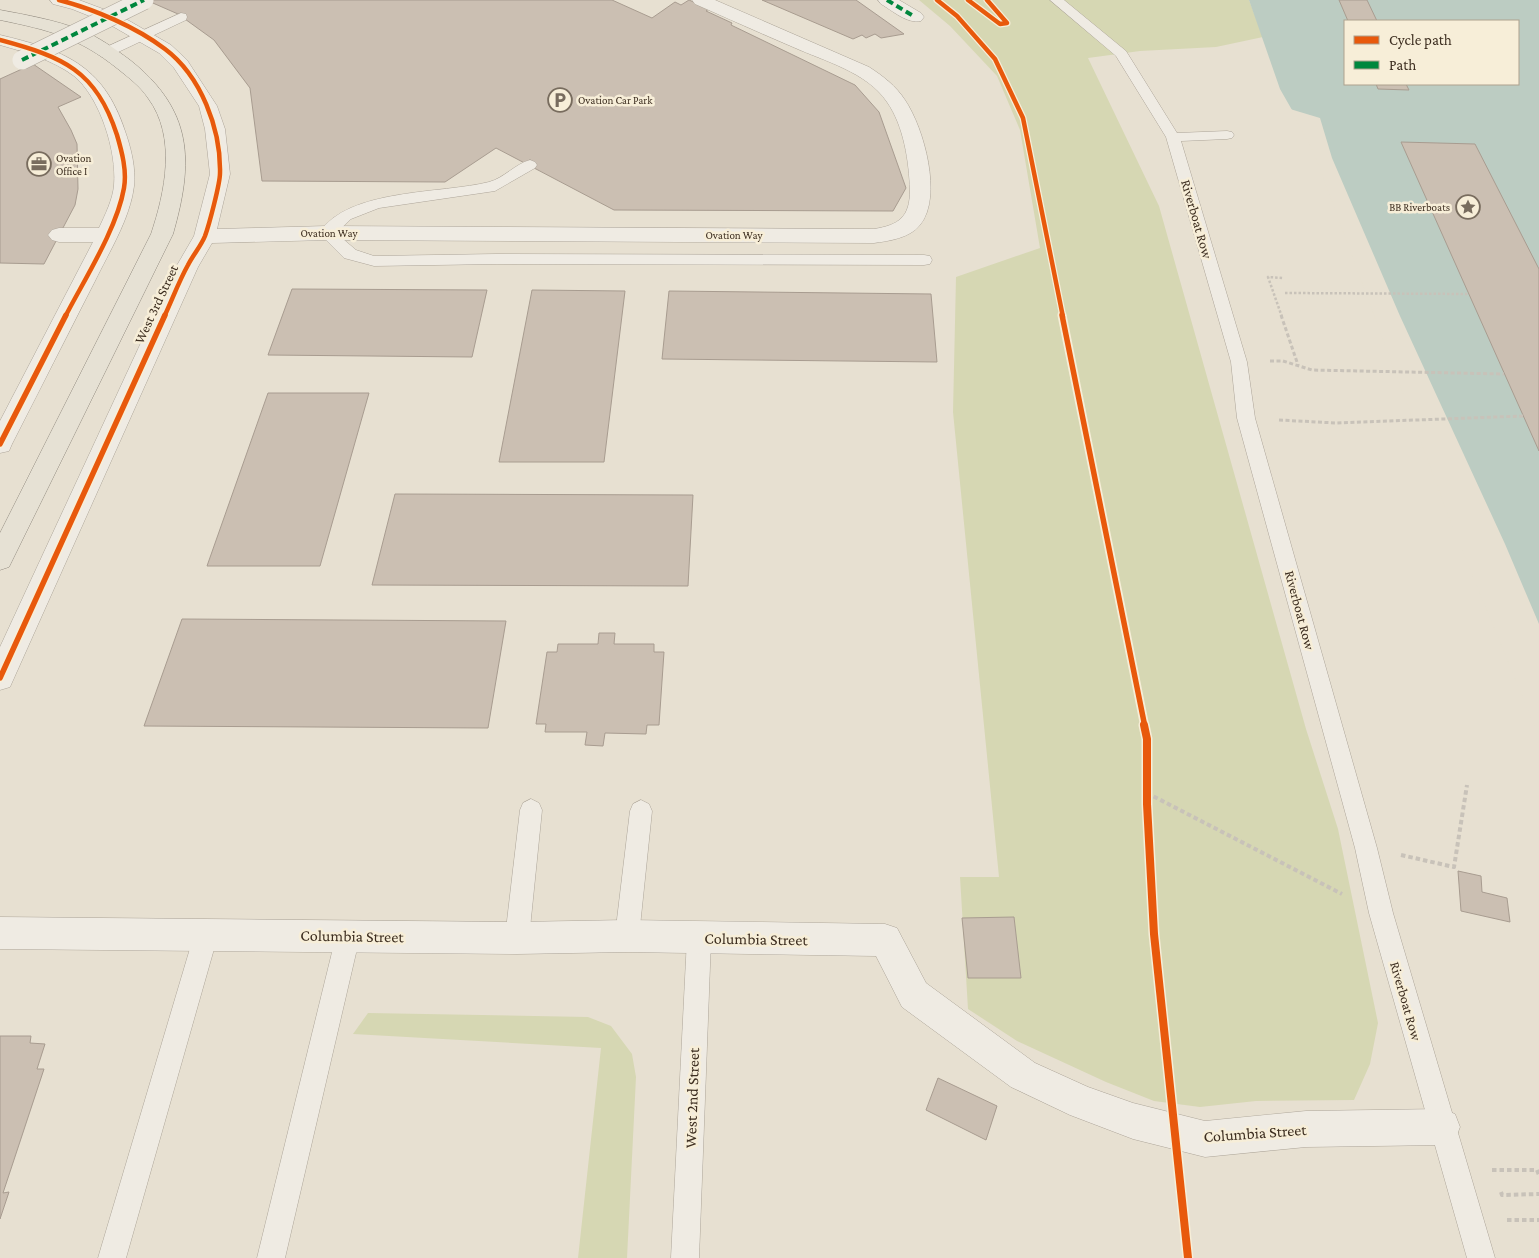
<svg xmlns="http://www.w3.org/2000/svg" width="1539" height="1258" viewBox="0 0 1539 1258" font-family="'Crimson Pro',serif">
  <rect width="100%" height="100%" fill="#e7e0d1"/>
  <g fill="#d6d7b3">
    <path d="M919 0H1249L1263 37 1216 47 1140 51 1088 58 1159 206 1306 729 1338 829 1378 1023 1370 1064 1354 1100 1256 1101 1200 1107 1154 1101 1106 1082 1017 1041 968 1009 960 877H999L953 412 956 277 1040 248 1020 130 997 76 950 26Z"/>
    <path d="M368 1013 588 1017 611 1026 632 1054 636 1077 627 1258H578L601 1048 353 1034Z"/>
  </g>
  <path fill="#bcccc2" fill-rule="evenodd" d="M1249 0H1539V731L1316 152 1280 89ZM1345 21H1518V84H1345Z"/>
  <path fill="#e7e0d1" d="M1290 109 1320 118 1332 158 1400 316 1505 544 1539 624V734L1537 732 1451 523 1314 153Z"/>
  <g fill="#cbbfb2" stroke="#a89c90">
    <path d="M146 0H612L652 18 675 2 681 5 689 0 709 9 706 11 732 23 731 25 855 85 879 112 906 188 893 211 614 210 496 148 445 182 262 181 250 88 214 40 178 14Z"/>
    <path d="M762 0H856L904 34 881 38 875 34 866 38 862 35 853 39Z"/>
    <path d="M1339 0H1367L1377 21H1348Z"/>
    <path d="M33 64 81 97 58 107 71 130 77 144 78 189 75 205 44 264 0 263V79Z"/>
    <path d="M1376 84H1406L1409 90 1378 89Z"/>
    <path d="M1401 142 1475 144 1539 269V451Z"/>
    <path d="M292 289 487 290 472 357 268 355Z"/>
    <path d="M532 290 625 291 604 462H499Z"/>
    <path d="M669 291 931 294 937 362 662 359Z"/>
    <path d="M268 393H369L320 566H207Z"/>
    <path d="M395 494 693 495 688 586 372 585Z"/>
    <path d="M182 619 506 621 488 728 144 726Z"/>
    <path d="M599 633H615L614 644H654V652H664L659 725H647L646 734 605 733 603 746 585 745 587 732H545L546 724H536L547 652H557L558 644H598Z"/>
    <path d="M1458 871 1481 876 1482 892 1507 898 1510 922 1461 911Z"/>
    <path d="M1014 917 1021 978H968L962 918Z"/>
    <path d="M0 1036H31L30 1043 45 1044 37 1069H44L3 1193 9 1192 0 1219Z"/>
    <path d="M938 1078 997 1106 986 1140 926 1110Z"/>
  </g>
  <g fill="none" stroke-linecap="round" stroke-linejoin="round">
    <g stroke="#ada599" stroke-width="1">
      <g id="service">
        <path d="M1050 0H1064L1126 51 1177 133 1227 131 1232 132 1234 135 1232 138 1227 139 1181 141 1247 362 1255 418 1377 848 1393 913 1495 1258H1467L1369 913 1355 848 1237 418 1231 362 1166 137 1116 56Z"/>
        <path d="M181 13 186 14 187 17 186 20 112 55H102L100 52 102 49Z"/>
        <path d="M530 160 535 162 537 165 535 168 495 191 379 208 351 219 336 233 356 250 374 256 496 254 924 255 930 256 932 260 930 264 924 265 496 264 374 266 344 258 319 233C348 188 442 194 489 182 504 178 515 164 530 160Z"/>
        <path d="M531 799 539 803 542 810 529 938 525 946 517 950 509 946 505 938 520 810 523 803Z"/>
        <path d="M641 800 649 804 652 811 639 936 635 944 627 948 619 944 615 936 630 811 633 804Z"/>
        <path d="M206 923 214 927 218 935 126 1258H98L194 935 198 927Z"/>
        <path d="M348 924 356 928 360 936 285 1258H257L336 936 340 928Z"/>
        <path d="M699 927 707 931 711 939 699 1258H671L687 939 691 931Z"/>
      </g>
    </g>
    <g stroke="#ada599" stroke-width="1">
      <path id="pedestrian" d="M878 0H899L921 13 924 17 921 21C907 24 893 11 881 4Z"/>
    </g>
    <g stroke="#ada599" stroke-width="1">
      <g id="minor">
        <path d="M50 0H79L119 15 171 45 187 60 217 106 225 129 230 174 217 229 327 226 874 229C899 225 910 217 910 190 909 162 904 126 887 102 867 72 824 61 793 47 760 33 727 18 695 4L692 0H715L869 67C883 76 896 86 905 100 924 128 943 197 920 225 910 238 889 241 874 243L327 240 212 243 198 267 10 687 0 690V647L176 267 194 236 210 174 205 129 199 106 174 68 159 53 107 23 72 9 53 4Z"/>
        <path d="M0 35C63 50 103 64 125 131 131 148 136 168 134 186 130 219 109 252 95 281 67 335 40 390 12 444L9 451 0 453V421L93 242H59L52 240 48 235 52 230 59 228H99C105 215 113 199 114 185 117 152 100 97 74 76 53 60 25 52 0 45Z"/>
        <path d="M0 917 517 922 627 920 885 924 897 928 926 983 1035 1063 1088 1087 1133 1103 1205 1121 1306 1111 1442 1109 1455 1114 1460 1127 1455 1140 1442 1145 1306 1147 1205 1157 1133 1139 1070 1115 1011 1087 902 1007 876 956 627 952 517 954 0 949Z"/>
      </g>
    </g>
    <g stroke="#928b80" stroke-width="1">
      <path id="primary" d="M0 10C27 15 55 20 81 30 99 37 115 49 130 60 193 110 194 161 173 234L9 567 0 570V533L151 234C165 192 177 137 148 98 140 86 129 78 118 69 78 37 49 30 0 20Z"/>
    </g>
    <g stroke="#c8c2b9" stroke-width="2.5" stroke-dasharray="2.5 2" stroke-linecap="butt">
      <path d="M1285 293 1469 294"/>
      <path d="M1282 317 1268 277 1283 278"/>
    </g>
    <g stroke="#c8c2b9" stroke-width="3" stroke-dasharray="4 2.5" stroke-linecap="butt">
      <path d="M1281 315 1298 365"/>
      <path d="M1270 361H1283L1312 370 1504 374"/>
      <path d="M1279 420 1336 423 1523 416"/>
    </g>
    <g stroke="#c8c2b9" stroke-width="4" stroke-dasharray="4.5 3" stroke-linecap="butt">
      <path d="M1147 793 1342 894"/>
      <path d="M1401 855 1454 867 1467 785"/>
      <path d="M1492 1170H1537L1539 1175"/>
      <path d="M1501 1192 1502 1195 1539 1194"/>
      <path d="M1507 1220H1539"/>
    </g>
    <use href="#service" fill="#efebe3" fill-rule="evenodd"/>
    <use href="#pedestrian" fill="#efebe3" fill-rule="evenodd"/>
    <use href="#minor" fill="#efebe3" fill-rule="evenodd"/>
    <use href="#primary" fill="#e6e1d4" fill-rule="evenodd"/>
    <g stroke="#ada599" stroke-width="20" stroke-linecap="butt">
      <path id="pedestrian-bridge" d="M22 60 144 0"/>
    </g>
    <use href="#pedestrian-bridge" stroke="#efebe3" stroke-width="19"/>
    <g stroke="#00873e" stroke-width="4" stroke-dasharray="7 4" stroke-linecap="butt">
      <path d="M887 0 915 17"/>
      <path d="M22 60 144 0"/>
    </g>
    <g stroke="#f7eed8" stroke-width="7">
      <g id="cycleway-far2">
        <path d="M59 0C94 9 136 27 165 49 201 76 221 129 220 173 220 184 209 225 205 236 201 246 193 255 188 265 179 281 172 300 164 317"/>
        <path d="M937 0 957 16 995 59 1023 118 1063 317"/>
        <path d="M968 0 1000 24 1007 23 987 0"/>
        <path d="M0 40C63 57 96 70 117 135 122 152 127 171 124 188 117 229 84 280 65 317"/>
      </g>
    </g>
    <g stroke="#f7eed8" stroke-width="9">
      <g id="cycleway-far1">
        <path d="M1062 315 1145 727"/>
        <path d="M0 444 66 315"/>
        <path d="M0 678 165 315"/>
      </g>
    </g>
    <g stroke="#f7eed8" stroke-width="11">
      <path id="cycleway" d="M1144 725 1147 739V804L1154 934 1188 1258"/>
    </g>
    <use href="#cycleway-far2" stroke="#e8590c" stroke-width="4.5"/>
    <use href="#cycleway-far1" stroke="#e8590c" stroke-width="5.5"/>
    <use href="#cycleway" stroke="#e8590c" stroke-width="8"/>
  </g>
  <defs>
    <g id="parking-ring" transform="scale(1.25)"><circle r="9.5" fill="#f7eed8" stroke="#786c5e" stroke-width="1.5"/><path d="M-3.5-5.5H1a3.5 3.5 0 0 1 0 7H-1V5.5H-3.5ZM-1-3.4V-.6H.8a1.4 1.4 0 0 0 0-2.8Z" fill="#786c5e"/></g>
    <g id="office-ring" transform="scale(1.25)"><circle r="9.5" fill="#f7eed8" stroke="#786c5e" stroke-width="1.5"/><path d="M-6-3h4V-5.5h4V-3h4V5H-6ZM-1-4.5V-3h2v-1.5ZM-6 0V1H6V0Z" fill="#786c5e"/></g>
    <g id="sight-ring" transform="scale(1.25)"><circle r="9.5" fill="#f7eed8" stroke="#786c5e" stroke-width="1.5"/><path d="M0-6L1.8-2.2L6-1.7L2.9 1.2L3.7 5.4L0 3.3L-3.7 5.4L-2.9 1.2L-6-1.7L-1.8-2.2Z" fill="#786c5e"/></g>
  </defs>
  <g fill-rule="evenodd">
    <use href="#parking-ring" x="560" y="100"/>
    <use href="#office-ring" x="39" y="164"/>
    <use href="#sight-ring" x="1468" y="207"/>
  </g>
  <g text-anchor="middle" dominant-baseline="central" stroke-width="5" stroke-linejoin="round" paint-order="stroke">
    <g font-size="11" fill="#3d2e20" stroke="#f7eed8" text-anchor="start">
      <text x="578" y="100">Ovation Car Park</text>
      <text x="56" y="158">Ovation<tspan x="56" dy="13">Office I</tspan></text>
      <text x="1450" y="207" text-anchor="end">BB Riverboats</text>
    </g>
    <g font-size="11" fill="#3d2e20" stroke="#f7eed8">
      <text x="329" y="233">Ovation Way</text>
      <text x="734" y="235">Ovation Way</text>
    </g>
    <g font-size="14" fill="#3d2e20" stroke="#f7eed8">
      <text transform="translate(1197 219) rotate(74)">Riverboat Row</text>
      <text transform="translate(156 304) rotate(-65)">West 3rd Street</text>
      <text transform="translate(1300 610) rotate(75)">Riverboat Row</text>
      <text transform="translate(1406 1001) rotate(74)">Riverboat Row</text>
    </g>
    <g font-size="16" fill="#3d2e20" stroke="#f7eed8">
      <text transform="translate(352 936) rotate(1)">Columbia Street</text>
      <text transform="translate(756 939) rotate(1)">Columbia Street</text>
      <text transform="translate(692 1098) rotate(-88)">West 2nd Street</text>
      <text transform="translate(1255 1133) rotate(-4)">Columbia Street</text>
    </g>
  </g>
  <rect x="1344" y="20" width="175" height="65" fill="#f7eed8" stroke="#ada18e"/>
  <rect x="1354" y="36" width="25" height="8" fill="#e8590c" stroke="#ada18e"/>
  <text x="1389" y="45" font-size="15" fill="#3d2e20">Cycle path</text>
  <rect x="1354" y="61" width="25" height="8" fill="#00873e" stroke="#ada18e"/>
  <text x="1389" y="70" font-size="15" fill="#3d2e20">Path</text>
</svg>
